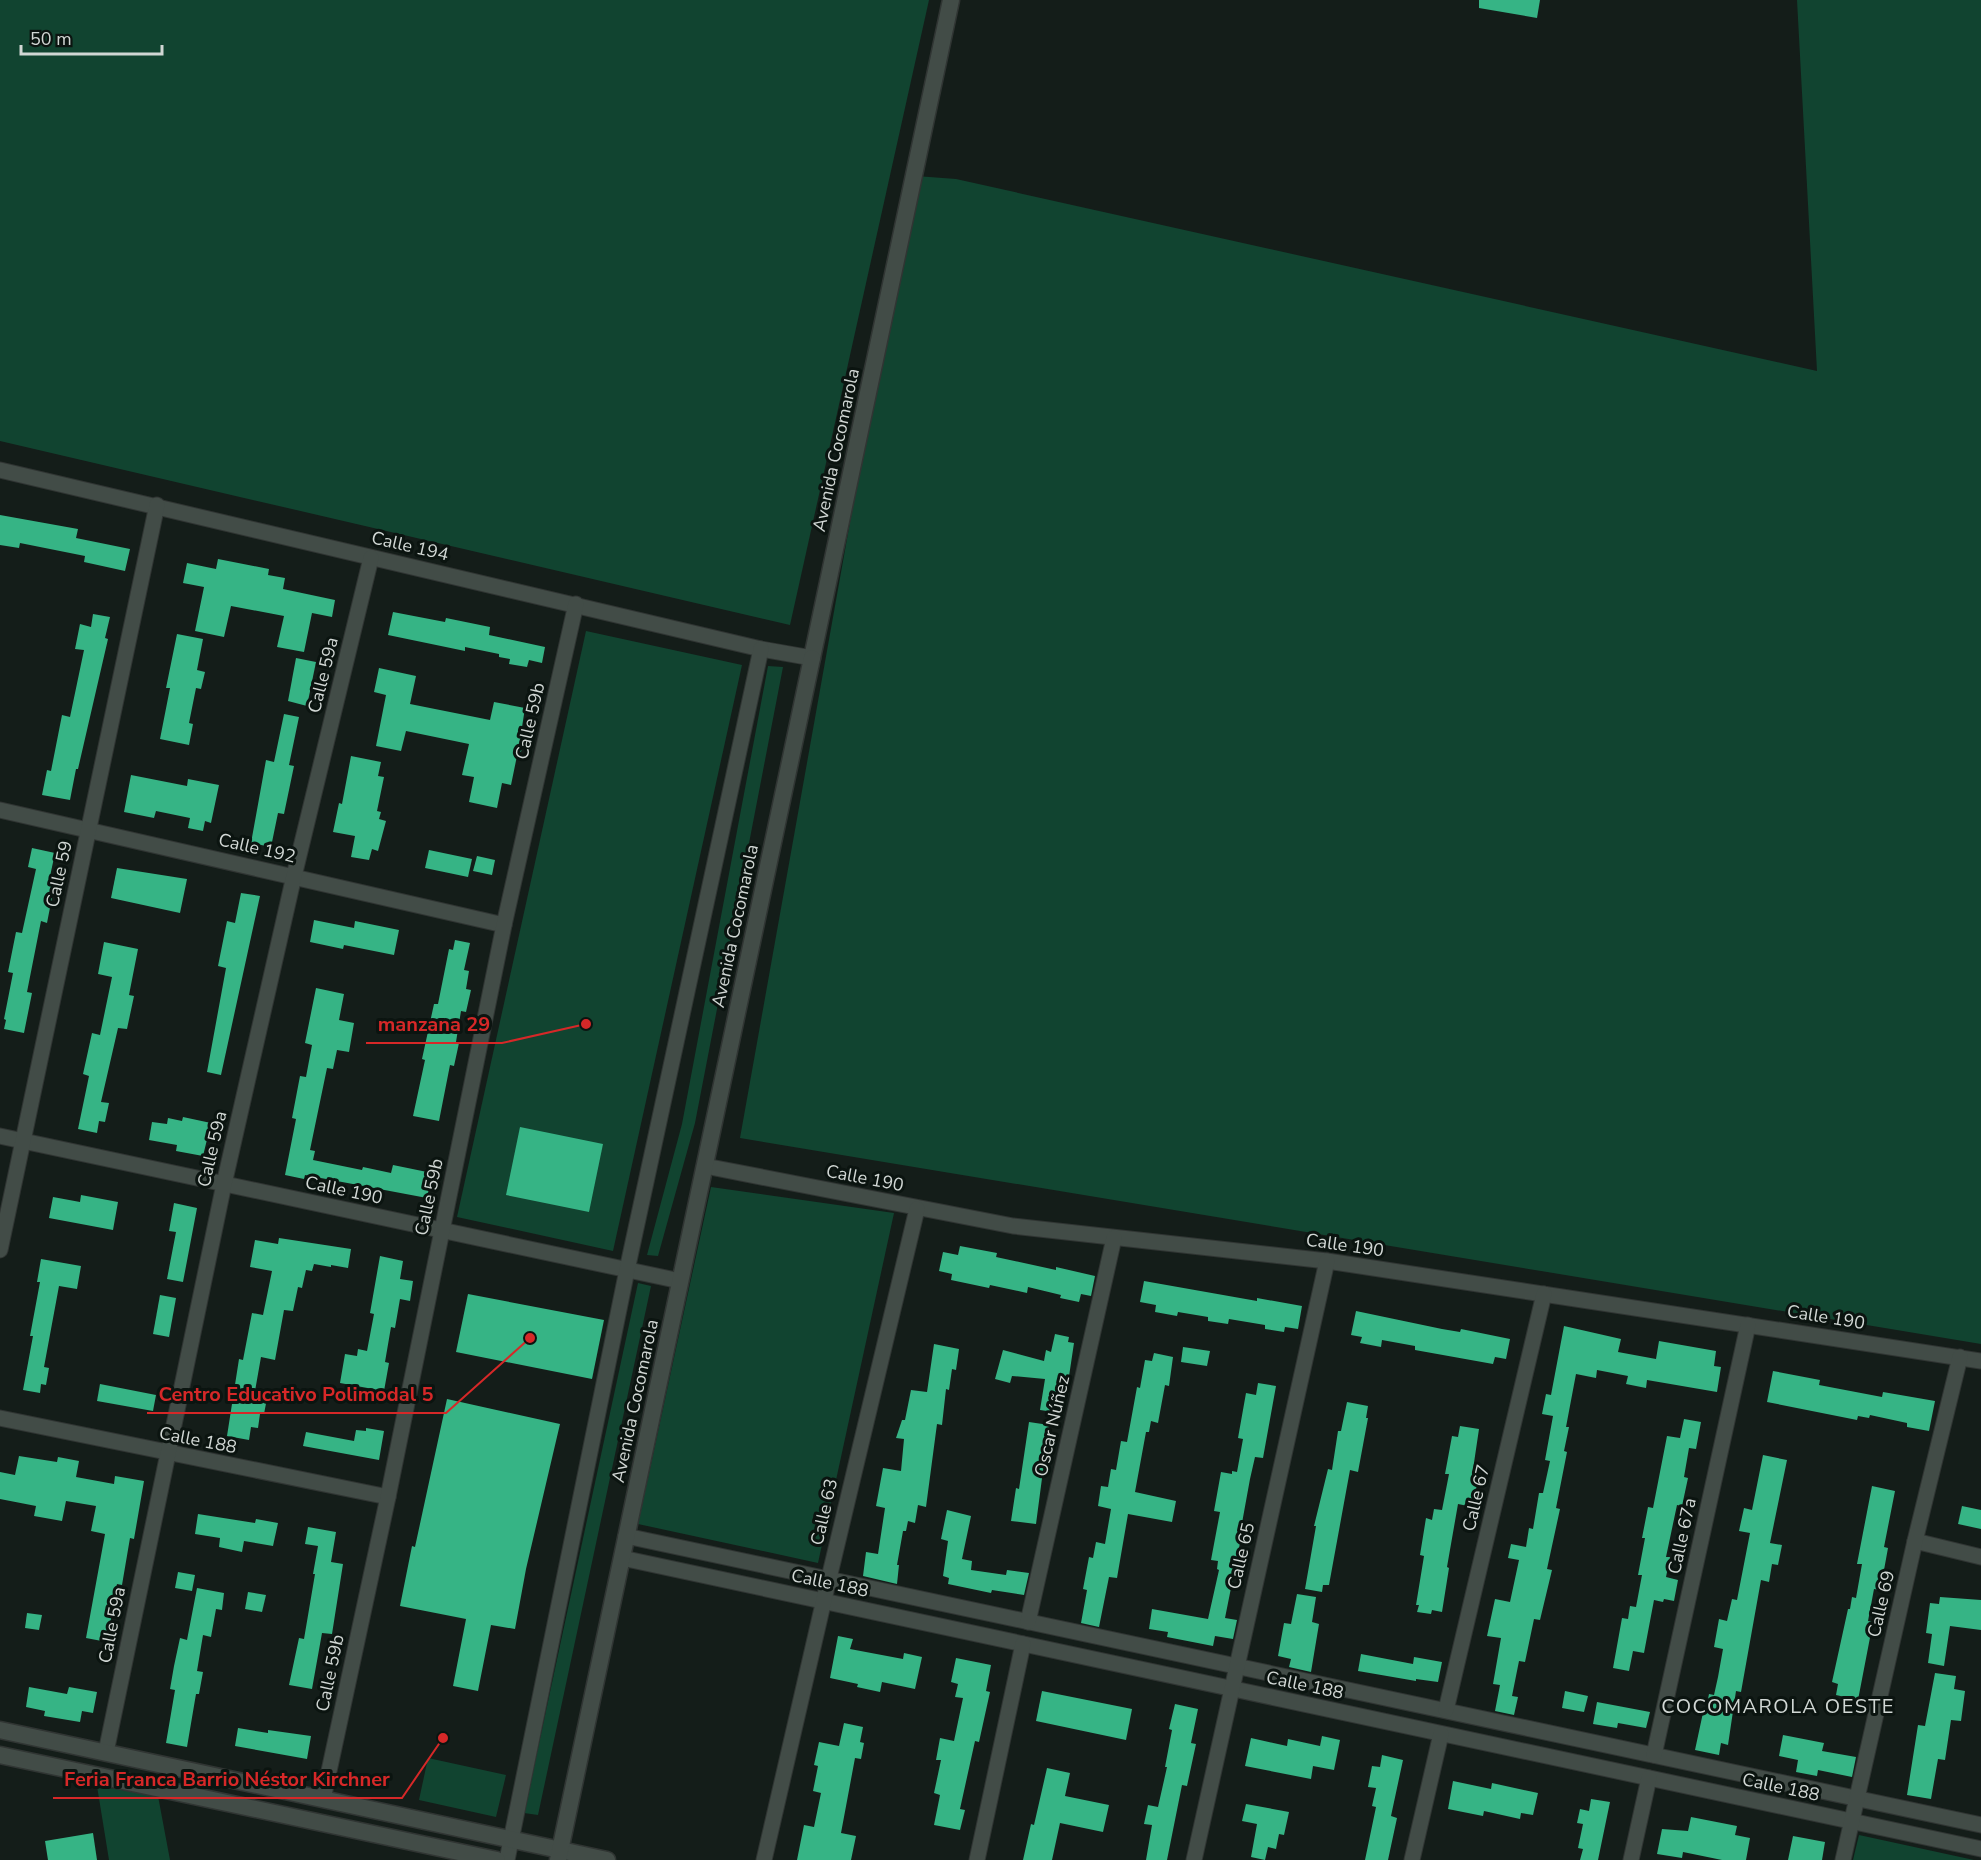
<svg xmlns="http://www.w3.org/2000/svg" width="1981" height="1860" viewBox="0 0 1981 1860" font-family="'Nunito Sans',sans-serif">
  <rect width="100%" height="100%" fill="#141d19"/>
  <g fill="#114430">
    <path d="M0 0H929L790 625 0 441Z"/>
    <path d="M1797 0H1981V1344L740 1138 895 270 916 176 956 179 1817 371Z"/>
    <path d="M586 631 742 665 613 1251 457 1217Z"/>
    <path d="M768 666 783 667 695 1123 658 1256 647 1255 682 1124Z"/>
    <path d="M711 1187 894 1213 818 1563 638 1524Z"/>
    <path d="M638 1283 651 1286 538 1815 524 1813Z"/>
    <path d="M428 1758 506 1775 496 1817 419 1800Z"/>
    <path d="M97 1786 158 1796 170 1860H109Z"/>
    <path d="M1859 1835 1974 1860H1853Z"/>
  </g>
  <g fill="#36b485">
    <path d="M1479 0H1540L1537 18 1479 8Z"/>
    <path d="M0 515 78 529 76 538 130 549 125 571 84 562 85 556 20 543 19 548 0 545Z"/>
    <path d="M218 559 269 569 268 575 285 578 283 589 335 600 332 617 312 613 304 652 277 647 284 616 231 606 224 637 195 631 204 587 183 583 187 563 216 569Z"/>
    <path d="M393 612 445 622 446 618 490 627 489 635 545 647 542 663 529 660 527 667 509 664 510 659 499 657V654L465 647V651L388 635Z"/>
    <path d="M93 614 110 617 105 638 108 639 78 769H76L70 800 42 795 47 770 51 771 62 715 70 717 84 650 75 649 80 624 91 627Z"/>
    <path d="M177 634 203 639 197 670 205 672 201 689 196 688 189 723 193 724 189 745 160 739 170 688H166Z"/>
    <path d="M296 658 316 662 307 706 288 701Z"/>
    <path d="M379 668 416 676 410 704 490 720 494 702 525 708 522 727 526 728 521 752 518 751 511 785 502 783 497 808 469 802 474 777 462 775 469 744 406 731 401 751 376 746 386 695 374 692Z"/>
    <path d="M284 714 299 717 289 765 294 766 284 814 278 813 271 847 251 843 266 760 274 762Z"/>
    <path d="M351 756 381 762 378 776 384 777 377 811 381 812 379 819 386 821 378 851 372 849 369 860 351 857 355 836 333 832 339 803 342 804Z"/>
    <path d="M131 775 187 786 188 779 219 785 211 823 205 821 203 831 188 828 190 818 156 811 154 818 124 812Z"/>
    <path d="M32 848 55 853 49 881 55 882 47 923 41 921 27 992 32 993 24 1033 4 1029 6 1020 4 1019 13 973 8 972 16 932 22 933 36 869 28 867Z"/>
    <path d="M429 850 472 859 468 877 425 868Z"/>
    <path d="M477 856 495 860 492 875 473 871Z"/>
    <path d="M117 868 187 879 180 913 111 898Z"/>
    <path d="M241 893 260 896 221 1075 207 1072 226 968 218 966 227 921 235 923Z"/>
    <path d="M314 920 354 928 355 921 399 930 394 955 344 945 343 949 310 942Z"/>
    <path d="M455 940 470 943 464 970 469 971 466 989 471 990 466 1012 461 1011 456 1042 459 1043 454 1066 450 1065 439 1121 413 1116 425 1060 422 1059 434 1004H438L449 949 453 950Z"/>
    <path d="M104 942 138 949 129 995 134 996 127 1029 118 1028 101 1102 109 1103 105 1122 99 1121 97 1133 78 1129 89 1076 83 1074 92 1033 100 1035 112 977 98 974Z"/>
    <path d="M316 988 344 994 339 1020 354 1023 349 1052 337 1050 333 1069 327 1068 310 1150 315 1151 313 1160 362 1170 363 1167 391 1173 393 1165 432 1173 427 1198 305 1175 304 1179 285 1175 296 1119 292 1118 300 1076 306 1077 312 1045 305 1043Z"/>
    <path d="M183 1117 211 1123 203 1156 176 1151 177 1145 149 1140 152 1122 167 1124 168 1118 182 1121Z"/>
    <path d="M520 1127 603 1144 589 1212 506 1195Z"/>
    <path d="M81 1195 118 1202 113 1230 49 1218 53 1197 80 1202Z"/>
    <path d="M174 1203 197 1208 183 1282 167 1279 176 1232 169 1231Z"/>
    <path d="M279 1238 351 1249 348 1268 331 1265V1267L314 1264 312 1271 306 1270 302 1288 298 1287 293 1311 284 1310 275 1360 261 1357 255 1391 268 1393 264 1414H260L258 1428 251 1427 249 1440 227 1436 239 1359 243 1360 252 1313 263 1315 272 1271 250 1267 255 1240 278 1244Z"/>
    <path d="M960 1246 997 1253 996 1257 1056 1270V1267L1095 1276 1091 1296 1081 1294 1079 1302 1060 1298 1061 1295 1028 1287 1027 1293 990 1285 989 1288 951 1280 952 1274 939 1271 943 1252 958 1255Z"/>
    <path d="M380 1256 403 1261 400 1279 413 1281 410 1301 400 1299 395 1328 391 1327 385 1362 389 1363 384 1391 340 1383 345 1354 357 1356 358 1349 367 1351 374 1314 370 1313Z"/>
    <path d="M41 1259 81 1266 77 1289 59 1286 44 1367 49 1368 46 1385 41 1384 40 1393 23 1390 33 1336H30L40 1282H37Z"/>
    <path d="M1144 1281 1257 1301V1298L1302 1306 1298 1329 1285 1327 1284 1332 1265 1329V1325L1229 1319 1228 1324 1208 1321V1317L1178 1312 1177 1316 1155 1312 1156 1305 1140 1302Z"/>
    <path d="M468 1294 604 1320 592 1379 456 1352Z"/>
    <path d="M160 1295 176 1298 169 1337 153 1334Z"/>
    <path d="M1356 1311 1442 1329 1460 1332 1461 1329 1510 1339 1506 1359 1495 1357 1493 1364 1415 1350V1346L1382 1340 1381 1347 1360 1343 1362 1337 1351 1335Z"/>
    <path d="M1564 1326 1621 1339 1618 1352 1656 1359 1659 1341 1716 1351 1714 1366 1721 1367 1717 1392 1647 1380 1646 1388 1626 1384 1628 1376 1597 1370 1596 1378 1576 1374 1566 1427H1569L1564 1451 1567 1452 1556 1508 1560 1509 1547 1569 1552 1570 1540 1620 1534 1619 1525 1662 1519 1661 1512 1696 1518 1697 1514 1715 1495 1711 1500 1685 1493 1684 1501 1638 1487 1636 1495 1599 1510 1602 1519 1560 1508 1558 1511 1544 1526 1547 1529 1528 1533 1529 1539 1493H1543L1550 1461 1545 1460 1553 1416 1542 1414 1546 1394 1551 1395Z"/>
    <path d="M1055 1334 1069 1337 1068 1342 1074 1343 1068 1383 1066 1382 1061 1413 1040 1410 1045 1379 1012 1376 1010 1383 995 1379 1003 1350 1044 1361 1046 1350 1051 1352Z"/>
    <path d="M934 1344 959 1349 956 1370 952 1369 949 1390 946 1389 942 1425 937 1424 926 1507 918 1505 915 1523 908 1521 906 1531H903L897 1565H899L897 1584 863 1576 866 1552 878 1554 885 1508 876 1506 883 1468 901 1471 904 1439 896 1438 902 1420H905L911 1390 927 1392Z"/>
    <path d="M1183 1347 1210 1351 1207 1366 1181 1362Z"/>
    <path d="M1154 1353 1173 1357 1169 1386 1165 1385 1158 1423 1151 1421 1149 1432H1146L1135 1492 1176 1501 1172 1522 1128 1514 1117 1578 1109 1577 1099 1627 1081 1623 1087 1590 1083 1589 1089 1557 1093 1558 1096 1542 1105 1544 1111 1509 1098 1506 1101 1486 1108 1487 1111 1469 1116 1470 1121 1441 1127 1442 1137 1387 1140 1388 1145 1360 1152 1361Z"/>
    <path d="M1773 1371 1820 1380 1819 1385 1882 1397 1883 1392 1935 1401 1929 1431 1907 1427V1423L1870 1415 1869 1418 1858 1416 1857 1420 1767 1402Z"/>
    <path d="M1258 1383 1276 1386 1263 1458 1255 1457 1250 1479 1242 1523H1244L1225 1618 1237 1620 1233 1639 1215 1636 1213 1646 1167 1637 1168 1632 1149 1629 1152 1609 1208 1619 1219 1570 1217 1569 1218 1561 1211 1560 1220 1512 1214 1511 1221 1472 1232 1474V1471L1237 1472 1243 1439 1238 1438 1246 1393 1256 1395Z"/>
    <path d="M100 1384 156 1395 153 1411 97 1401Z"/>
    <path d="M447 1399 560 1424 526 1569 515 1629 491 1625 478 1691 453 1686 466 1619 400 1606 412 1546 415 1547Z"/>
    <path d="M1347 1402 1368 1406 1366 1418H1368L1358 1472 1350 1470 1329 1585H1323L1322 1592 1305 1589 1316 1526H1314L1328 1469 1332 1470 1338 1431H1341Z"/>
    <path d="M1684 1419 1701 1422 1696 1449 1689 1448 1684 1477 1688 1478 1682 1506 1677 1505 1666 1557H1670L1666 1577 1678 1580 1674 1601 1664 1599 1663 1602 1654 1600 1644 1653 1633 1651 1629 1671 1613 1668 1622 1618 1628 1619 1630 1606 1636 1607 1642 1575H1638L1645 1538H1642L1648 1507 1653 1508 1667 1436 1680 1438Z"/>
    <path d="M1029 1422 1049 1425 1036 1524 1011 1521 1016 1488 1019 1489Z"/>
    <path d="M1460 1426 1479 1429 1471 1483 1477 1484 1473 1507 1458 1504 1447 1567 1449 1568 1442 1612 1432 1610 1431 1614 1417 1612 1419 1605H1416L1424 1556 1420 1555 1426 1518 1432 1520 1434 1509 1442 1510 1449 1474H1445L1452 1436 1458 1437Z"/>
    <path d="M366 1428 384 1431 379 1460 303 1446 306 1432 354 1441 356 1430 366 1431Z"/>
    <path d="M1763 1455 1787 1460 1770 1543 1782 1545 1778 1565 1772 1564 1769 1582 1761 1580 1741 1692 1736 1691 1728 1745 1721 1743 1719 1755 1695 1750 1704 1708 1706 1709 1709 1694 1714 1695 1718 1677 1723 1649 1714 1647 1719 1619 1727 1621 1732 1599 1737 1600 1750 1533 1739 1531 1744 1508 1752 1510Z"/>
    <path d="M19 1456 57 1462 58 1457 79 1461 76 1477 114 1484 115 1476 144 1481 134 1539 130 1538 122 1585 117 1584 107 1642 86 1638 105 1534 91 1531 96 1506 66 1501 62 1521 34 1516 36 1506 0 1499V1472L15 1475Z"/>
    <path d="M1872 1486 1895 1491 1884 1547 1888 1548 1884 1570 1880 1590 1874 1589 1868 1621 1873 1622 1858 1700 1836 1695 1838 1684 1832 1682 1848 1609H1850L1852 1597 1856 1598 1862 1564H1857Z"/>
    <path d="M1962 1506 1981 1510V1529L1958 1524Z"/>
    <path d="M947 1510 971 1516 962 1559 972 1561 971 1570 1006 1575 1007 1570 1029 1573 1024 1595 992 1590 991 1593 948 1584 949 1578 943 1576 948 1541 941 1539Z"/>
    <path d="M198 1514 255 1523 256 1519 278 1523 273 1546 244 1541 242 1552 219 1547 220 1538 195 1534Z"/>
    <path d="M308 1527 336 1532 331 1562 343 1564 332 1634 322 1633 312 1689 289 1685 299 1638 304 1639 315 1574H313L318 1546 305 1544Z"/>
    <path d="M178 1572 195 1575 192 1591 175 1588Z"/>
    <path d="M197 1588 224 1593 222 1610 216 1609 211 1637 203 1635 197 1671 203 1672 199 1694H196L187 1747 166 1743 175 1690 170 1689 174 1666 180 1638 187 1640Z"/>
    <path d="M248 1592 266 1595 262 1612 245 1609Z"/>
    <path d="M1297 1594 1316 1597 1312 1622 1319 1624 1311 1672 1289 1667 1291 1659 1278 1656 1284 1623 1291 1624Z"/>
    <path d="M1940 1597 1981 1600V1630L1950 1626 1944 1666 1928 1663 1932 1634 1926 1633 1930 1603 1939 1604Z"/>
    <path d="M27 1613 42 1615 39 1630 25 1628Z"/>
    <path d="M838 1636 853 1639 850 1649 903 1659 904 1653 922 1657 915 1689 882 1682 880 1692 857 1687 858 1684 830 1678Z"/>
    <path d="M1361 1654 1413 1664 1414 1657 1442 1662 1438 1682 1416 1679V1681L1358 1671Z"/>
    <path d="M956 1658 991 1665 986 1691 990 1692 979 1742 975 1741 960 1809 965 1810 960 1830 934 1825 940 1795 934 1793 941 1760H936L940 1738 954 1741 963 1698 955 1697 958 1684 951 1682Z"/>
    <path d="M1935 1673 1956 1676 1954 1689 1965 1691 1961 1721 1951 1720 1945 1760 1938 1759 1931 1799 1907 1795 1918 1725 1925 1726Z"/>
    <path d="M29 1687 67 1694 69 1687 97 1692 93 1713 82 1711 80 1722 44 1716 45 1711 26 1707Z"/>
    <path d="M1042 1691 1132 1709 1126 1740 1036 1721Z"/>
    <path d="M1565 1691 1588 1696 1584 1712 1562 1708Z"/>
    <path d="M1597 1702 1650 1712 1646 1728 1618 1723 1617 1728 1593 1724Z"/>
    <path d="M1175 1704 1198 1709 1191 1743 1196 1744 1187 1786 1182 1785 1167 1860H1146L1152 1825 1144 1824 1148 1805 1158 1807 1167 1767H1165L1172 1730 1169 1729Z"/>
    <path d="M844 1723 863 1727 860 1742 864 1743 861 1759 855 1758 841 1833 856 1836 851 1860H797L804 1825 814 1827 821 1793 813 1791 818 1766 814 1765 819 1742 839 1746Z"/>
    <path d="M238 1728 268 1733V1730L311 1736 307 1759 235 1746Z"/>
    <path d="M1783 1735 1824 1743 1822 1751 1856 1757 1852 1777 1818 1770 1817 1776 1796 1772 1798 1760 1779 1756Z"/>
    <path d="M1322 1736 1340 1740 1334 1770 1313 1766 1311 1779 1245 1766 1251 1738 1287 1746 1288 1739 1320 1746Z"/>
    <path d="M1382 1755 1403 1760 1391 1816 1397 1818 1388 1860H1365L1376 1807 1372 1806 1376 1788 1368 1787 1372 1766 1380 1767Z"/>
    <path d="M1047 1768 1070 1773 1065 1796 1109 1805 1103 1832 1060 1823 1052 1860H1023L1031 1824 1034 1825Z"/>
    <path d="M1453 1781 1491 1789 1492 1783 1538 1793 1533 1815 1521 1813 1520 1819 1484 1811 1483 1816 1448 1809Z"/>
    <path d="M1591 1799 1610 1802 1598 1860H1580L1583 1849 1578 1848 1583 1824 1577 1823 1580 1809 1589 1811Z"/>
    <path d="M1246 1804 1289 1812 1284 1835 1279 1834 1276 1849 1268 1847 1265 1860 1251 1857 1257 1824 1242 1821Z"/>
    <path d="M1691 1817 1737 1826 1735 1835 1750 1838 1746 1860H1722L1683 1852 1682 1858 1657 1854 1662 1829 1688 1831Z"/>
    <path d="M93 1833 97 1860H48L45 1841Z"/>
    <path d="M1793 1836 1825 1842 1822 1860H1788Z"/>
  </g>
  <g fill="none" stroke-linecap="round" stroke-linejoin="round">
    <g stroke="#303533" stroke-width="17">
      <g id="minor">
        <path d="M0 470 761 649 812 658"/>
        <path d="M0 810 504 925"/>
        <path d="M0 1136 680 1281"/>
        <path d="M705 1166 1013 1226 1327 1261 1981 1361"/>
        <path d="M0 1250 157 505"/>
        <path d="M0 1418 388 1497"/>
        <path d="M626 1536 1981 1825"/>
        <path d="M1915 1541 1981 1557"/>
        <path d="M622 1558 1981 1849"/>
        <path d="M1028 1622 1114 1238"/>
        <path d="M1446 1710 1544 1294"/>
        <path d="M106 1752 224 1184 294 876 371 558"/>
        <path d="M1654 1755 1748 1325"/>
        <path d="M323 1799 388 1497 504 925 576 604"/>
        <path d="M507 1860 627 1270 761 649"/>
        <path d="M764 1860 829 1578 917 1209"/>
        <path d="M977 1860 1023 1644"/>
        <path d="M1194 1860 1327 1261"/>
        <path d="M1412 1860 1441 1734"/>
        <path d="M1631 1860 1649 1778"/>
        <path d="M1843 1860 1915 1541 1960 1357"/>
      </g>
    </g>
    <g stroke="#303533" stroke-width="19">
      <path id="tertiary" d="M812 658 951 0"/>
    </g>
    <g stroke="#303533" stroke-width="19">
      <g id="secondary">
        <path d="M0 1730 607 1860"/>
        <path d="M0 1755 497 1860"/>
        <path d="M558 1860 812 658"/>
      </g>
    </g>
    <use href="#minor" stroke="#424c47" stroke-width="15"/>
    <use href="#tertiary" stroke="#424c47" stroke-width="16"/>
    <use href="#secondary" stroke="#424c47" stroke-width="16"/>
  </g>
  <g text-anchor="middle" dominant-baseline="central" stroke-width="6" stroke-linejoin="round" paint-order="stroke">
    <g font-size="18" fill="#d1d7d4" stroke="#0b1410">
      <text transform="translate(836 450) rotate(-78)">Avenida Cocomarola</text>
      <text transform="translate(410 546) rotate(13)">Calle 194</text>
      <text transform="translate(323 675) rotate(-76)">Calle 59a</text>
      <text transform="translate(530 721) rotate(-77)">Calle 59b</text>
      <text transform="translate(257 848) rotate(13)">Calle 192</text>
      <text transform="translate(59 874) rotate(-78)">Calle 59</text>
      <text transform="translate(735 926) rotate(-78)">Avenida Cocomarola</text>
      <text transform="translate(212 1149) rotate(-77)">Calle 59a</text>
      <text transform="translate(865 1178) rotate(11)">Calle 190</text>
      <text transform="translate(344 1190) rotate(12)">Calle 190</text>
      <text transform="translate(429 1197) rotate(-78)">Calle 59b</text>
      <text transform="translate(1345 1245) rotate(8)">Calle 190</text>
      <text transform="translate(1826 1317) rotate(9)">Calle 190</text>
      <text transform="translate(635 1401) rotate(-78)">Avenida Cocomarola</text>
      <text transform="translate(1052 1426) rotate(-77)">Oscar Núñez</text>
      <text transform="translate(198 1440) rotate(11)">Calle 188</text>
      <text transform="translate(1476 1498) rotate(-77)">Calle 67</text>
      <text transform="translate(824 1512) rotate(-77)">Calle 63</text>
      <text transform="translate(1682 1536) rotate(-78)">Calle 67a</text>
      <text transform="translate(1241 1556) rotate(-77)">Calle 65</text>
      <text transform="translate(830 1583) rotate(12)">Calle 188</text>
      <text transform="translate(1881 1604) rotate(-77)">Calle 69</text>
      <text transform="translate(112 1625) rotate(-79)">Calle 59a</text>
      <text transform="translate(330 1673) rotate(-78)">Calle 59b</text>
      <text transform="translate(1305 1685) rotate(12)">Calle 188</text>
      <text transform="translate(1781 1787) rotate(12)">Calle 188</text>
    </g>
    <g font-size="20" letter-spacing="1.5" fill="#d1d7d4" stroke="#0b1410">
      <text x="1778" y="1706">COCOMAROLA OESTE</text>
    </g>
  </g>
  <path fill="none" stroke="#d62828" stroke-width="2" d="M586 1024L502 1043H366M530 1338L446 1413H147M443 1738L402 1798H53"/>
  <g fill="#d62828" stroke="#0b1410" stroke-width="2">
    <circle cx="586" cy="1024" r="6"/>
    <circle cx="530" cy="1338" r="6"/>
    <circle cx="443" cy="1738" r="6"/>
  </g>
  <g font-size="20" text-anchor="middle" font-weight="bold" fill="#d62828" stroke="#0b1410" stroke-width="6" stroke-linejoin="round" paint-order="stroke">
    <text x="434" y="1031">manzana 29</text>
    <text x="296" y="1401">Centro Educativo Polimodal 5</text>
    <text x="227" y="1786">Feria Franca Barrio Néstor Kirchner</text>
  </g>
  <path d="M21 45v9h141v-9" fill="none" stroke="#d1d7d4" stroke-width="3"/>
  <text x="30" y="45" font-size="18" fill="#d1d7d4" stroke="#0b1410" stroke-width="4.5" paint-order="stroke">50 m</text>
</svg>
